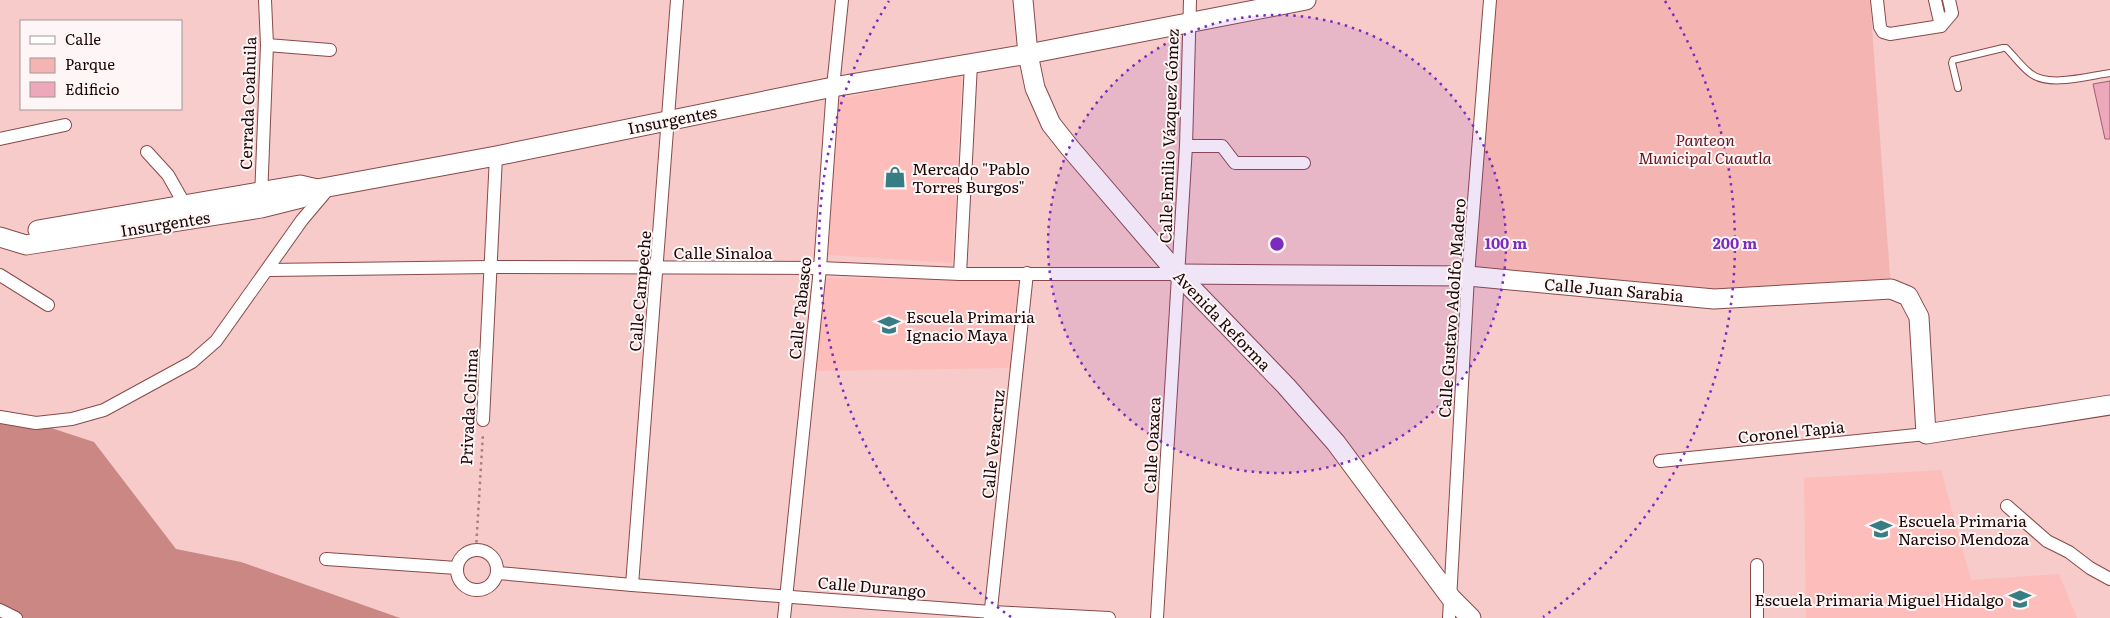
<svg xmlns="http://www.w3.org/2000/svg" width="2110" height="618" viewBox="0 0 2110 618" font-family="Literata,serif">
  <rect width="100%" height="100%" fill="#f7cbc9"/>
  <g fill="#fdbdba">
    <path d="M962 75 952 263 828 255 838 99Z"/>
    <path d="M825 278 1019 280 1011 368 815 371Z"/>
    <path d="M1941 470 1971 580 2059 574 2077 618H1806L1804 478Z"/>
  </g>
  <path fill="#f4b5b2" d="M1490 0H1870L1891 289 1714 299 1468 276Z"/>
  <path fill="#cb8784" d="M0 418 36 423 94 442 176 549 241 562 400 618H0Z"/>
  <path fill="#eda8bb" stroke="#9c5f70" d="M2110 81V139H2105L2093 84Z"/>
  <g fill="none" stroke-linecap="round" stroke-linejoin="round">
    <g stroke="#874a49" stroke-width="8">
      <path id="lane" d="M1958 88 1952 63 1953 60 2003 48H2006C2014 56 2021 66 2030 73 2048 88 2088 76 2110 73"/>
    </g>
    <g stroke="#874a49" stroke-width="14">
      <g id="street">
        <path d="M1877 0 1880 27 1883 32 1890 34 1941 26 1952 13 1949 0"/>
        <path d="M1935 0 1941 26"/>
        <path d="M267 45 330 50"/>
        <path d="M0 139 65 125"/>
        <path d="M1186 146H1222L1235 163H1304"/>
        <path d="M147 152 168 175 185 205"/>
        <path d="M261 198 267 45 265 0"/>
        <path d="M268 270 491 267 820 268 960 274H1178"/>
        <path d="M960 274 971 64"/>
        <path d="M0 275 48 305"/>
        <path d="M0 417 36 423 72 419 104 410 192 362 216 341 302 220 329 188"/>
        <path d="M483 420 496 156"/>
        <path d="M1660 461 1926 434"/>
        <path d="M2007 506 2047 541 2069 552 2090 568 2110 579"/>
        <circle cx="477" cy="570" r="20"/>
        <path d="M326 559 457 568"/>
        <path d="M498 573 632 585 991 612 1109 618"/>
        <path d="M632 585 677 0"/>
        <path d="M0 610 16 618"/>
        <path d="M784 618 820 268 833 87 842 0"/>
        <path d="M990 618 1027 273"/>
        <path d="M1157 618 1186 146 1190 0"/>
        <path d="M1449 618 1468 276 1490 0"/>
        <path d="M1757 618V565"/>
      </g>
    </g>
    <g stroke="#874a49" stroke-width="21">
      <g id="secondary">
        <path d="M1023 0 1028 54 1035 88 1051 124 1070 148 1178 274 1286 386 1336 443 1451 598 1471 618"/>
        <path d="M38 230 300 185 317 189"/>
        <path d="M0 237 26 245 261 208 301 198 317 189 496 156 833 87 1028 54 1306 0"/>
        <path d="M1178 274 1468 276 1714 299 1891 289 1908 296 1919 317 1926 434 2110 405"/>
      </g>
    </g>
    <path stroke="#a4817f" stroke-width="2.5" stroke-dasharray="2.5 4" stroke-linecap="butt" d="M476 549 483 433"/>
    <use href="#lane" stroke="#fff" stroke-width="6"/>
    <use href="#street" stroke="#fff" stroke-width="12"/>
    <use href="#secondary" stroke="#fff" stroke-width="19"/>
  </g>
  <circle cx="1277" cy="244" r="229" fill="#7b2cbf" fill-opacity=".12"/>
  <g fill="none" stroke="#7b2cbf" stroke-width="2.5" stroke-dasharray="2.5 5">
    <circle cx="1277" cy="244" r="229"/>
    <path d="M1011 617A458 458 0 0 1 889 1M1665 1A458 458 0 0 1 1543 617"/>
  </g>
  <defs>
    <g id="shop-bare" transform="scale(1.725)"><path d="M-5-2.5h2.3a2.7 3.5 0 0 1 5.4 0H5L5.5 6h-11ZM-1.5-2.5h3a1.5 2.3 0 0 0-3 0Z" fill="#367e84" stroke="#fef6f6" stroke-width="2.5" paint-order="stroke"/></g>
    <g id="school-bare" transform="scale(1.725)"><path d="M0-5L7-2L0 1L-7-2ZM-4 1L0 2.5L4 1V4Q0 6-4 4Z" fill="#367e84" stroke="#fef6f6" stroke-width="2.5" paint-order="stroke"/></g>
  </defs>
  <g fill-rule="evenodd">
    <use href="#shop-bare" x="895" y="177"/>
    <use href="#school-bare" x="889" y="325"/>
    <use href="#school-bare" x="1881" y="529"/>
    <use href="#school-bare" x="2020" y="599"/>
  </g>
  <g text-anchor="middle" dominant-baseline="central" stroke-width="4" stroke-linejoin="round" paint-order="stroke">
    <g font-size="16" fill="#1b0505" stroke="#fef6f6">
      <text transform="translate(247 103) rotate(-88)">Cerrada Coahuila</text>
      <text transform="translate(672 119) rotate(-11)">Insurgentes</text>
      <text transform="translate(1168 136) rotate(-88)">Calle Emilio Vázquez Gómez</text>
      <text transform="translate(165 223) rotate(-9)">Insurgentes</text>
      <text x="723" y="252">Calle Sinaloa</text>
      <text transform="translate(1614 289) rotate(5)">Calle Juan Sarabia</text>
      <text transform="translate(639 291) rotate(-85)">Calle Campeche</text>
      <text transform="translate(799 308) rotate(-84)">Calle Tabasco</text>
      <text transform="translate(1451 308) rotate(-86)">Calle Gustavo Adolfo Madero</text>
      <text transform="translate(1223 320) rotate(46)">Avenida Reforma</text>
      <text transform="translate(468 407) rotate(-87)">Privada Colima</text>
      <text transform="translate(1791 431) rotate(-6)">Coronel Tapia</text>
      <text transform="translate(992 444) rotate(-84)">Calle Veracruz</text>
      <text transform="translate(1151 445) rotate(-87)">Calle Oaxaca</text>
      <text transform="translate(872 586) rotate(5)">Calle Durango</text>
    </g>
    <g font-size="16" font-style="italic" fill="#67151c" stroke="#fef6f6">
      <text x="1705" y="139">Panteon<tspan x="1705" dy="18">Municipal Cuautla</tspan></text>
    </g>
    <g font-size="16" fill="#1b0505" stroke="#fef6f6" text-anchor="start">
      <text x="912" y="168">Mercado "Pablo<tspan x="912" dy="18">Torres Burgos"</tspan></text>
      <text x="906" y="316">Escuela Primaria<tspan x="906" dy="18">Ignacio Maya</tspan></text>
      <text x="1898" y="520">Escuela Primaria<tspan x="1898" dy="18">Narciso Mendoza</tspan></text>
      <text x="2004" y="599" text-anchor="end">Escuela Primaria Miguel Hidalgo</text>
    </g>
  </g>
  <circle cx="1277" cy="244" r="8" fill="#7b2cbf" stroke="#fef6f6" stroke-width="2.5"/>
  <g font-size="15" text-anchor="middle" font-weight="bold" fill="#7b2cbf" stroke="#fef6f6" stroke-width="4" stroke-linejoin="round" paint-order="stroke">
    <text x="1506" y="249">100 m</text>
    <text x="1735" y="249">200 m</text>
  </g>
  <rect x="20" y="20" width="162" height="90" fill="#fef6f6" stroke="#a39696"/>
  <rect x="30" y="36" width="25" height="8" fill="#ffffff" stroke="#a39696"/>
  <text x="65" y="45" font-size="15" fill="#1b0505">Calle</text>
  <rect x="30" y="58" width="25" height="15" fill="#f4b5b2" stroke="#a39696"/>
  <text x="65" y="70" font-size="15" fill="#1b0505">Parque</text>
  <rect x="30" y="82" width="25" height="15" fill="#eda8bb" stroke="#a39696"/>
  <text x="65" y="95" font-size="15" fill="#1b0505">Edificio</text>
</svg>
